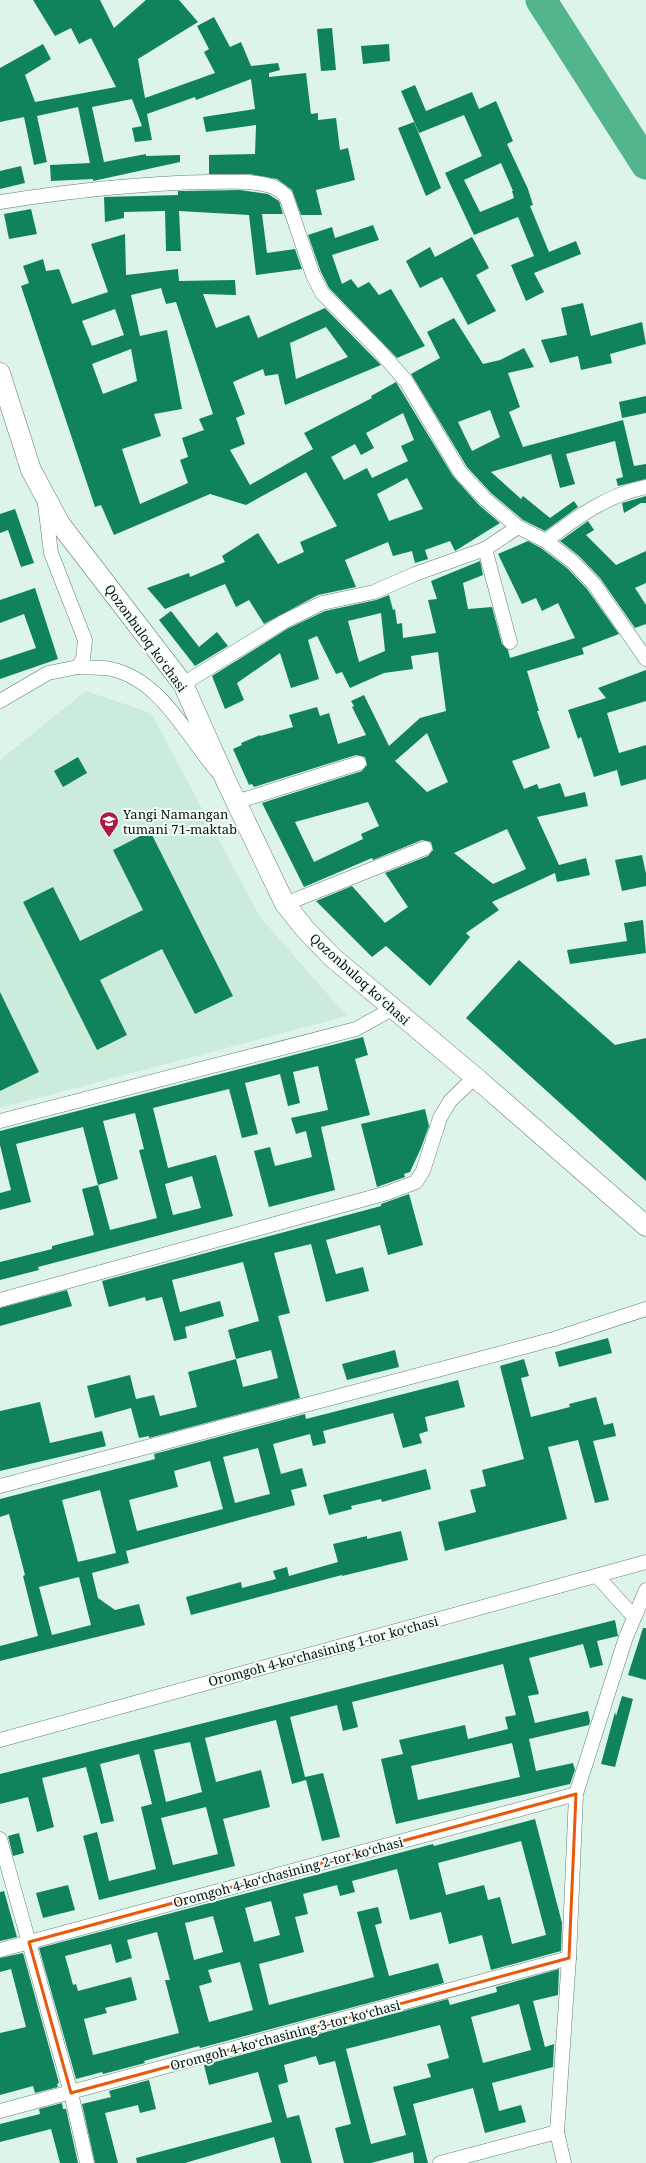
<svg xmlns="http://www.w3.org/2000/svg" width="646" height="2163" viewBox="0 0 646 2163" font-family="'Noto Serif',serif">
  <rect width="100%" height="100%" fill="#dcf5e8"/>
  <path fill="#cbecdb" d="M86 691 151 713 260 917 347 1016 0 1108V760Z"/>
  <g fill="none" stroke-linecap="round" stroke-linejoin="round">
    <path stroke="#53b58c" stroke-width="31" d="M541 0 646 164"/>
  </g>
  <g fill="#11835c" fill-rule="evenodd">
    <path d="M33 0H100L114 28 146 0H179L198 22 138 59 145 98 215 73 204 52 209 49 197 26 214 17 230 47 241 42 251 66 278 63 280 70 269 73V77L306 73 311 114 318 113V120L336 118 340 150 348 148 355 180 316 190 322 215H301L292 190 277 179 249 174H209V155L255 154 256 125 206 132 203 117 255 109 251 79 196 100 195 97 147 114 152 140 135 142 132 128 142 126 132 99 92 107 104 162 146 154V156L180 155V162L93 181V179L51 181 50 165 90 163 78 107 37 116 47 162 34 165 24 117 0 122V68L43 44 51 59 25 75 35 102 116 87 91 38 79 44 71 28 55 36Z"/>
    <path d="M332 28 336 70 321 71 317 29Z"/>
    <path d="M389 44 390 61 363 64 361 46Z"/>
    <path d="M415 85 426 111 472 92 479 109 496 101 513 141 507 144 528 189 533 205 530 206 549 252 576 241 581 254 534 273 544 292 526 301 511 265 534 256 518 217 474 235 445 173 482 156 464 115 419 133 401 91ZM501 163 513 191H512L514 198 480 212 464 180Z"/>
    <path d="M414 122 441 188 426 196 398 128Z"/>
    <path d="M21 166 25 183 0 189V171Z"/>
    <path d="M240 190 268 194 279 201 283 214H262L267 253 295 249 302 269 256 275 249 215 179 211 181 251H166L165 211 124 212V218L105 222 104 197 178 195V191H184Z"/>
    <path d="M31 209 37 234 9 239 4 214Z"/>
    <path d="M373 225 379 240 332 255 342 284 351 279 358 288 369 282 379 295 391 289 425 346 397 358 329 288 321 272 308 235 332 227 335 238Z"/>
    <path d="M125 234 126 275 178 269 179 281 235 280 236 295 203 294 216 328 249 315 258 338 325 308 381 365 285 405 278 374 265 376 263 369 233 382 245 414 236 418 245 444 230 450 250 485 313 449 304 433 372 398 371 396 396 382 453 476 479 505 500 523 455 551 450 541 425 550 428 559 415 563 412 551 393 556 388 542 345 560 356 587 318 595 264 624 249 600 236 607 225 584 165 609 147 588 189 573 190 577 225 562 222 556 258 533 278 564 304 552 300 542 337 526 306 472 246 505 210 494 114 535 101 505 95 507 21 286 29 283 23 266 43 259 46 271 59 269 72 304 108 292 91 244ZM161 288 166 304 176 302 213 414 199 419 204 430 182 438 188 457 180 460 188 483 140 504 122 449 161 436 154 414 182 409 167 330 140 336 131 295ZM115 309 124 335 92 346 82 321ZM326 327 348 357 296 379 290 343ZM131 349 137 381 103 394 92 364ZM403 413 414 440 401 446 408 461 372 478 367 468 344 480 331 457 355 444 361 455 374 448 366 433ZM407 478 423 509 389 521 377 494Z"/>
    <path d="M472 237 489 268 476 275 496 311 468 325 442 277 420 288 406 261 430 247 435 257Z"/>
    <path d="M583 303 591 336 642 322 646 344 610 354 612 363 581 370 578 356 550 363 541 340 567 335 561 308Z"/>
    <path d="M454 318 483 364 500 360 524 348 534 367 508 373 520 407 509 412 523 447 623 420 634 466 646 464V479L618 486 616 479 623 477 615 441 566 454 575 484 560 488 551 454 491 472 521 499 523 496 550 518 574 501 578 507 545 531 523 520 491 493 467 467 411 374 440 358 427 332ZM490 410 500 437 472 451 458 422Z"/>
    <path d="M646 396V413L622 418 619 402Z"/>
    <path d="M646 496V503H641L624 513 622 503Z"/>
    <path d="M15 509 34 563 21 567 8 530 0 533V514Z"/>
    <path d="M588 521 594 530 586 535 616 565 646 551V583L635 588 646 605V624L635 628 600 578 579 556 560 541Z"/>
    <path d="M528 541 541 548 567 568 587 589 619 634 582 648 584 654 527 671 539 711H537L550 748 512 761 524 789 537 784 539 789 560 783 565 797 585 792 588 806 537 817 559 865 586 858 590 875 557 882 555 873 492 902 499 910 466 933 470 937 430 986 386 946 372 957 316 901 352 886 385 923 408 907 385 873 428 856 433 850 431 842 422 840 373 860 372 858 304 887 262 803 362 771 367 765 365 757 356 755 254 787 252 784 249 785 233 749 242 745 241 743 260 735V736L293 727 289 715 317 707 320 716 329 713 338 744 366 735 352 707 354 706 351 701 364 695 389 746 420 718 446 711 438 652 411 656 413 669 384 673 350 688 342 672 336 674 317 636 308 640 319 679 291 688 280 653 237 683 244 700 225 709 212 676 287 629 325 611 376 600 389 595 393 610 395 609 397 624 402 623 403 638 436 633 428 600 437 599 431 581 480 561 483 575 463 583 468 609 492 607 502 644 508 650 510 658 575 638 558 603 542 611 536 598 522 604 498 554ZM381 613 385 651 359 662 348 621ZM427 733 448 782 427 792 395 761ZM368 802 379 826 361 834 363 839 314 862 295 822ZM507 829 526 869 493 884 454 853Z"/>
    <path d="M35 588 58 659 0 679V660L36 648 24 614 0 623V600Z"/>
    <path d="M171 611 199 647 217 632 228 646 195 666 159 620Z"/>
    <path d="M646 670V701L607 713 619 753 646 745V779L621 786 617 770 594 777 581 737 578 739 568 710 606 698 598 688Z"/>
    <path d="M78 757 87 773 63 787 54 771Z"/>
    <path d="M150 831 233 996 195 1014 162 949 100 980 127 1035 97 1050 23 902 53 887 80 941 143 910 113 850Z"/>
    <path d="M642 855 646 874V886L622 891 615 860Z"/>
    <path d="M643 920 646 953 570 964 567 950 627 941 624 923Z"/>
    <path d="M519 960 615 1045 646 1038V1181L466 1018Z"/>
    <path d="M0 992 39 1072 0 1091Z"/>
    <path d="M363 1037 368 1055 355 1059 370 1115 321 1127 335 1190 269 1207 254 1151 270 1147 275 1166 312 1157 306 1131 296 1134 291 1118 328 1110 318 1066 293 1072 300 1103 288 1106 280 1074 245 1083 258 1134 242 1138 229 1089 153 1108 168 1168 216 1155 233 1216 38 1267 39 1270 0 1280V1262L52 1249V1246L94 1235 82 1189 98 1185 83 1127 16 1144 31 1202 0 1210V1193L11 1190 0 1145V1131ZM135 1113 144 1149 139 1150 157 1218 110 1230 98 1185 118 1179 103 1121ZM192 1176 201 1208 173 1215 165 1184Z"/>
    <path d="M425 1109 429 1126 421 1148 410 1172 404 1174 405 1177 377 1187 361 1124Z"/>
    <path d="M409 1194 423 1245 388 1255 380 1225 326 1240 336 1274 363 1267 369 1291 326 1302 311 1244 274 1253 290 1313 278 1316 300 1398 149 1438V1436L139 1438 131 1408 95 1418 87 1386 130 1375 136 1399 154 1395 160 1416 197 1407 188 1372 236 1359 243 1387 278 1378 271 1350 236 1359 228 1330 259 1321 243 1262 172 1280 180 1312 220 1301 224 1316 185 1327 187 1338 174 1341 162 1297 146 1301 145 1297 109 1307 102 1281 381 1206V1204Z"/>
    <path d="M67 1290 72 1306 0 1326V1308Z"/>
    <path d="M608 1338 612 1353 559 1367 555 1352Z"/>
    <path d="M395 1350 399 1367 347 1380 342 1364Z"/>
    <path d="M524 1359 529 1376 521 1378 531 1417 570 1407 569 1404 596 1397 604 1425 613 1423 616 1436 593 1441 609 1500 595 1503 578 1440 548 1447 567 1519 445 1551 438 1522 476 1512 470 1490 486 1486 482 1470 524 1459 500 1366Z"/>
    <path d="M458 1380 465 1407 425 1417 428 1431 419 1434 422 1443 403 1448 393 1413 323 1431 326 1443 313 1446 310 1434 273 1444 281 1474 302 1468 307 1486 291 1490 295 1505 126 1551 129 1563 92 1573 98 1598 115 1610 139 1604 145 1625 0 1661V1646L38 1636 23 1576 25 1575 9 1514 0 1517V1499L155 1459 154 1454 305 1414 306 1419ZM258 1448 270 1494 235 1503 223 1457ZM210 1461 223 1509 137 1531 129 1500 178 1487 174 1471ZM100 1490 116 1553 78 1562 62 1500ZM79 1577 91 1625 52 1635 39 1587Z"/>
    <path d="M40 1402 50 1443 102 1431 106 1446 0 1471V1411Z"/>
    <path d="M426 1469 431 1489 382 1502 381 1499 351 1506 352 1509 329 1515 323 1495Z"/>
    <path d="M401 1531 408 1560 342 1576V1575L191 1615 186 1597 241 1582 242 1588 276 1579 273 1571 287 1567 289 1576 338 1562 333 1544 367 1536V1539Z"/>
    <path d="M615 1620 618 1636 597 1641 603 1665 590 1668 583 1644 529 1658 539 1694 528 1696 535 1723 588 1711 590 1721 589 1725 529 1739 536 1771 573 1763 575 1770 570 1784 396 1824 381 1759 403 1754 399 1740 465 1725 468 1739 508 1729 505 1717 516 1715 503 1664 352 1702 358 1727 343 1731 337 1705 290 1717 305 1777 323 1773 340 1837 322 1841 306 1780 292 1784 276 1720 205 1738 216 1782 261 1770 270 1807 223 1819 235 1866 99 1900 83 1836 97 1832 109 1881 156 1869 141 1807 152 1804 139 1754 100 1764 114 1821 101 1824 86 1767 42 1778 54 1827 37 1832 28 1797 0 1804V1774ZM190 1742 202 1792 166 1802 154 1750ZM512 1743 520 1777 418 1800 411 1766ZM206 1807 218 1854 173 1865 161 1818Z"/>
    <path d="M643 1628H646V1680L628 1675Z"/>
    <path d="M622 1696 633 1699 615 1767 601 1764 615 1712 616 1716Z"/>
    <path d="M535 1819 562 1923 561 1951 491 1970 482 1935 449 1944 441 1912 410 1920 397 1869 352 1881 355 1892 340 1896 337 1885 303 1894 308 1914 295 1917 304 1952 259 1964 269 2005 374 1977 357 1912 378 1907 382 1923 375 1925 389 1976 438 1963 444 1983 200 2048 199 2046 144 2061 145 2063 103 2074 102 2072 76 2079 39 1948 433 1844 434 1846ZM521 1841 546 1935 512 1944 500 1897 488 1900 484 1885 446 1895 438 1863ZM271 1901 280 1935 254 1942 245 1908ZM213 1916 223 1952 194 1960 185 1923ZM157 1932 170 1980H165L179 2033 93 2055 84 2019 107 2013 105 2008 137 2000 131 1977 78 1991 76 1984 73 1985 65 1956 111 1944 116 1963 132 1958 127 1940ZM240 1962 253 2010 209 2022 199 1986 212 1982 208 1970Z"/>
    <path d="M19 1833 24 1853 13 1856 8 1836Z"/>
    <path d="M68 1885 75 1910 43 1918 36 1893Z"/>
    <path d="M4 1891 17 1937 0 1941V1892Z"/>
    <path d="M23 1953 59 2083 57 2084 58 2087 35 2093 33 2086 0 2095V2033L26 2027 11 1969 0 1972V1958Z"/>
    <path d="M559 1969 558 1995 533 2001 545 2047 554 2044 553 2067 492 2083 499 2111 521 2105 526 2122 485 2133 473 2088 413 2104 428 2163H414L413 2152 371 2163H344L335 2128 351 2124 335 2061 319 2065 316 2056 284 2065 288 2082 278 2085 287 2118 299 2115 312 2163H281L274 2137 185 2163H137L136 2158 272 2122 258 2072 209 2085 204 2065 448 1999 450 2005 497 1992 496 1987ZM519 2004 531 2050 483 2063 471 2017ZM440 2025 449 2058 427 2064 431 2077 393 2087 406 2135 371 2144 346 2049Z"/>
    <path d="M149 2080 156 2109 140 2113 138 2105 105 2113 118 2163H95L82 2104 111 2097 109 2091Z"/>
    <path d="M62 2103 63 2109H66L78 2163H60L51 2129 0 2142V2124L40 2114 39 2109Z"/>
  </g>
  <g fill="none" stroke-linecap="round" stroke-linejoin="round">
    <g stroke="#677d72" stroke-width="15">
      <g id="minor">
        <path d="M0 202C70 191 139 183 210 182 229 182 252 180 271 186 277 188 282 192 286 196L313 275 322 293 376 347 406 381 460 472 485 499 518 527 546 541 573 562 594 584 646 659"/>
        <path d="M546 541C575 518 609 494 646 487"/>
        <path d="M485 549 510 642"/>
        <path d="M78 667C88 668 101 667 111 669 161 680 186 735 217 771"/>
        <path d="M183 684 283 622 322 603 374 592 415 574 485 549 518 527"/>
        <path d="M0 701 48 673 78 667 83 659 85 640 51 553 45 504"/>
        <path d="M236 802 359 763"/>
        <path d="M285 904 425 848"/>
        <path d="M0 1121 356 1029 392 1009"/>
        <path d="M0 1300 387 1193 416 1182 423 1171 440 1118 450 1101 475 1077"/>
        <path d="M0 1486 554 1339 646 1309"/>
        <path d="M597 1576 634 1617"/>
        <path d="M0 1740 646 1562"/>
        <path d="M0 1839 71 2093 87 2163"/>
        <path d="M0 1950 576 1794"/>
        <path d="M0 2111 569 1958"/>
        <path d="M440 2163 557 2132"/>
        <path d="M564 2163 557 2132 569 1958 576 1794 626 1637 646 1590"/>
      </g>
    </g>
    <g stroke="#677d72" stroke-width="21">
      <path id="secondary" d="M0 373 31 470 60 524 183 684 227 783 285 904 305 929 332 957 475 1077 646 1226"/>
    </g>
    <use href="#minor" stroke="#fff" stroke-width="14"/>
    <use href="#secondary" stroke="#fff" stroke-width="20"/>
  </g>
  <path fill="none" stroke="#e8590c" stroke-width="3" stroke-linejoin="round" d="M576 1794 569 1958 71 2093 29 1942Z"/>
  <defs>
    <g id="school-pin" transform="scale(1)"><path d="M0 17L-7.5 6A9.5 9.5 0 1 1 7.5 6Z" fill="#ad1941" stroke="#f4fef8"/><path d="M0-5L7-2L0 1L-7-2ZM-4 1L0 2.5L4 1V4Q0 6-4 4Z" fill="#fff"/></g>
  </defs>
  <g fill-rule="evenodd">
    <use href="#school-pin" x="109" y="821"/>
  </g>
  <g text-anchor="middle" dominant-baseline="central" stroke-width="4" stroke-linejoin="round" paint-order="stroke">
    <g font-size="13" fill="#09110d" stroke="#f4fef8">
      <text transform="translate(146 638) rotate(54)">Qozonbuloq koʻchasi</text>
      <text transform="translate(360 979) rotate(42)">Qozonbuloq koʻchasi</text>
      <text transform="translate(323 1651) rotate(-15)">Oromgoh 4-koʻchasining 1-tor koʻchasi</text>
      <text transform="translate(288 1872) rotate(-15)">Oromgoh 4-koʻchasining 2-tor koʻchasi</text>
      <text transform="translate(285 2035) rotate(-15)">Oromgoh 4-koʻchasining 3-tor koʻchasi</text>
    </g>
    <g font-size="13" fill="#09110d" stroke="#f4fef8" text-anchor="start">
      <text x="123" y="814">Yangi Namangan<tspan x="123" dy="15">tumani 71-maktab</tspan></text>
    </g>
  </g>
</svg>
